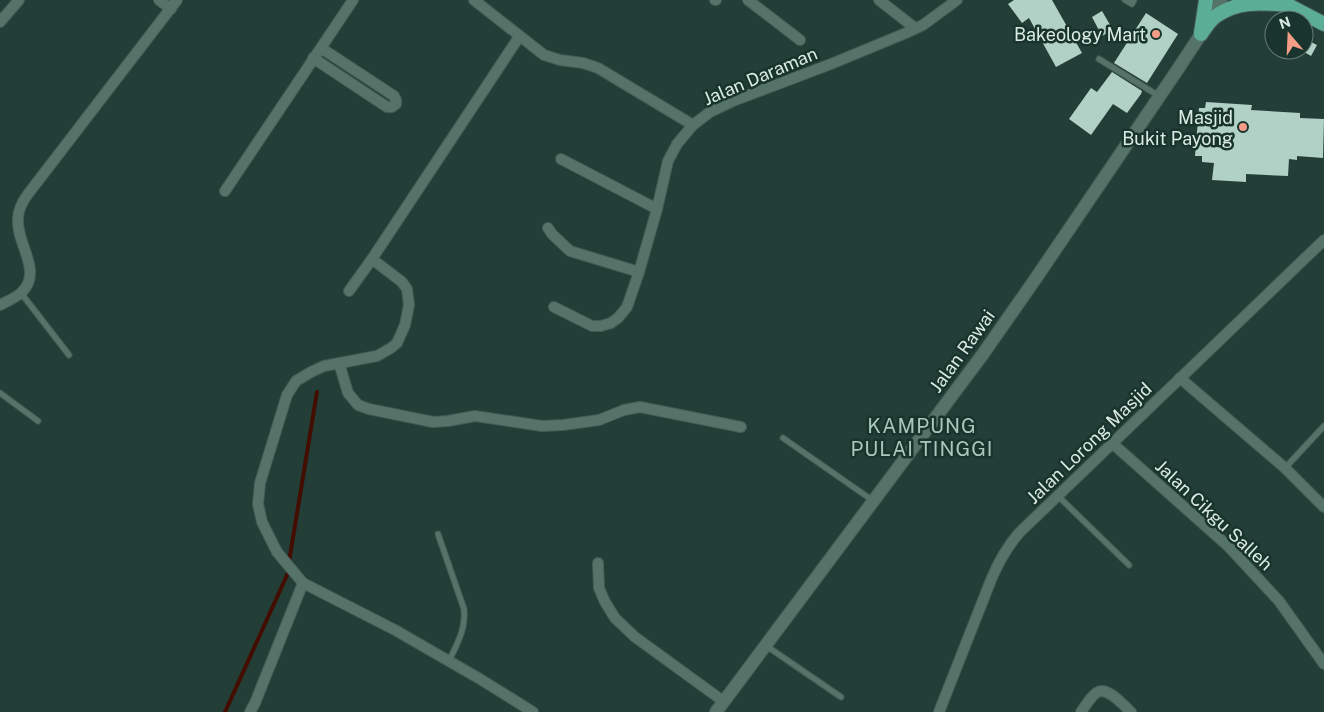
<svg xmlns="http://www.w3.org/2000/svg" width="1324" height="712" viewBox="0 0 1324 712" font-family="'Public Sans',sans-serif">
  <rect width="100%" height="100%" fill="#233e36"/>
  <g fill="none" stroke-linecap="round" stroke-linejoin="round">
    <g stroke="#430d01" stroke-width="4">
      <path d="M289 562 317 392"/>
      <path d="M225 712 288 573V569"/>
    </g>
  </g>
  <g fill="#b1d1c6">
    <path d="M1014 0H1052L1082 53 1056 67 1029 18 1022 23 1008 4Z"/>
    <path d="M1102 11 1113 30 1102 36 1092 17Z"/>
    <path d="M1146 13 1178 34 1147 83 1114 63Z"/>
    <path d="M1307 40 1317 45 1311 56 1301 50H1304V45Z"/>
    <path d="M1112 72 1142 91 1141 94 1127 113 1113 104 1091 135 1069 119 1091 88 1097 92Z"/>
    <path d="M1206 102 1252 105 1251 110 1300 113V118L1324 119 1323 158 1297 156V160L1289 159 1288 176 1246 174V182L1212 180 1214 163 1202 162V156H1195L1199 108H1205Z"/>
  </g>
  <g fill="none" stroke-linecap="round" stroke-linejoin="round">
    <g stroke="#445c55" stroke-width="7">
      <g id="service">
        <path d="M1125 0 1132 4 1134 0"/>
        <path d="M1099 59 1159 96"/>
        <path d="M21 293 69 355"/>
        <path d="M0 393 38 421"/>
        <path d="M783 438 872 500"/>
        <path d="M1285 468 1324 426"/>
        <path d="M1058 496 1129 565"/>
        <path d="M438 534 464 609C466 629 457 644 449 661"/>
        <path d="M765 645 841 697"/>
      </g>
    </g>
    <g stroke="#445c55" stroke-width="12">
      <g id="minor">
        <path d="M159 0 171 9"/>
        <path d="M474 0 544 55 560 60 583 63 598 68 693 125"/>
        <path d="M715 0H716"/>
        <path d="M748 0 800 40"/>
        <path d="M879 0 915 28"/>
        <path d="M0 22 19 0"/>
        <path d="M313 58 387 107H392L396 104V100L394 96 321 48"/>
        <path d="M561 159 657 209"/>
        <path d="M225 191 353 0"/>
        <path d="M548 228 552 234 570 251 639 272"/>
        <path d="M372 259 402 282 407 289 409 305 405 325 397 343 391 348 377 356 324 366 311 372 296 381 287 395 260 483 258 504 262 522 277 552 303 583 395 630 480 679 533 712"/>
        <path d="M349 291 372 259 519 37"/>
        <path d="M0 305C6 302 15 298 21 293 44 272 16 244 18 219 18 209 22 202 28 194L177 0"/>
        <path d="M554 307 592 326H601L611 323 618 318 627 307 639 272 657 209 668 161 677 144 693 125 710 112 733 101 831 64 906 33 923 25 957 0"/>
        <path d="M339 363 348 393 358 405 369 409 433 422 448 421 475 416 542 426 563 425 599 420 624 410 640 407 741 427"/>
        <path d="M1180 378 1285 468 1324 507"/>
        <path d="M1112 443 1228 546 1279 601 1324 664"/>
        <path d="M598 563 599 588 605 602 615 618 635 637 723 701"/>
        <path d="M250 712 255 703 303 583"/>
        <path d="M939 712 991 580C998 563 1007 547 1019 533L1324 240"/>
        <path d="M1081 712C1085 706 1090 698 1096 693 1107 685 1123 705 1131 712"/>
      </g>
    </g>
    <g stroke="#445c55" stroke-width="14">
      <path id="secondary" d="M716 712 983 354 1036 278 1178 69 1201 34 1221 0"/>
    </g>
    <g stroke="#445c55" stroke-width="16">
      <g id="trunk">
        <path d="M1282 2 1324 24"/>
        <path d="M1201 33 1206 0"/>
        <path d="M1201 34C1205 28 1210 20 1216 16 1239 0 1262 3 1289 5"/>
      </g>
    </g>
    <use href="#service" stroke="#567369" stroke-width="5"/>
    <use href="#minor" stroke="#567369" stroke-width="10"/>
    <use href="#secondary" stroke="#567369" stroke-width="12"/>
    <use href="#trunk" stroke="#5bae95" stroke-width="14"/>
  </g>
  <g fill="#f49e88" stroke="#18342c" stroke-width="2">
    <circle cx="1156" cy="34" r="5"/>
    <circle cx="1243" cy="127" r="5"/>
  </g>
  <g text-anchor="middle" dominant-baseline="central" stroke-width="5" stroke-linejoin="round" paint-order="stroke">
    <g font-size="18" fill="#daeae4" stroke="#18342c" text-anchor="end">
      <text x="1146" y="34">Bakeology Mart</text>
      <text x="1233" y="117">Masjid<tspan x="1233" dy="21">Bukit Payong</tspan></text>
    </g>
    <g font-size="18" fill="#daeae4" stroke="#18342c">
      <text transform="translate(760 76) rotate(-23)">Jalan Daraman</text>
      <text transform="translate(962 351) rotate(-54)">Jalan Rawai</text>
      <text transform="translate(1089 443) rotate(-44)">Jalan Lorong Masjid</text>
      <text transform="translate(1214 515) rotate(43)">Jalan Cikgu Salleh</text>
    </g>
    <g font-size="20" letter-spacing="1" fill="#a9c8bd" stroke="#18342c">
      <text x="922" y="426">KAMPUNG<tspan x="922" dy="23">PULAI TINGGI</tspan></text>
    </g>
  </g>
  <g transform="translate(1289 35) rotate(341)"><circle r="24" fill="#18342c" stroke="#667d76"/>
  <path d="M0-4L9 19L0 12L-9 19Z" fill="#f49e88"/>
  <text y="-8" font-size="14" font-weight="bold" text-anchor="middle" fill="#daeae4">N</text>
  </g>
</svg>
